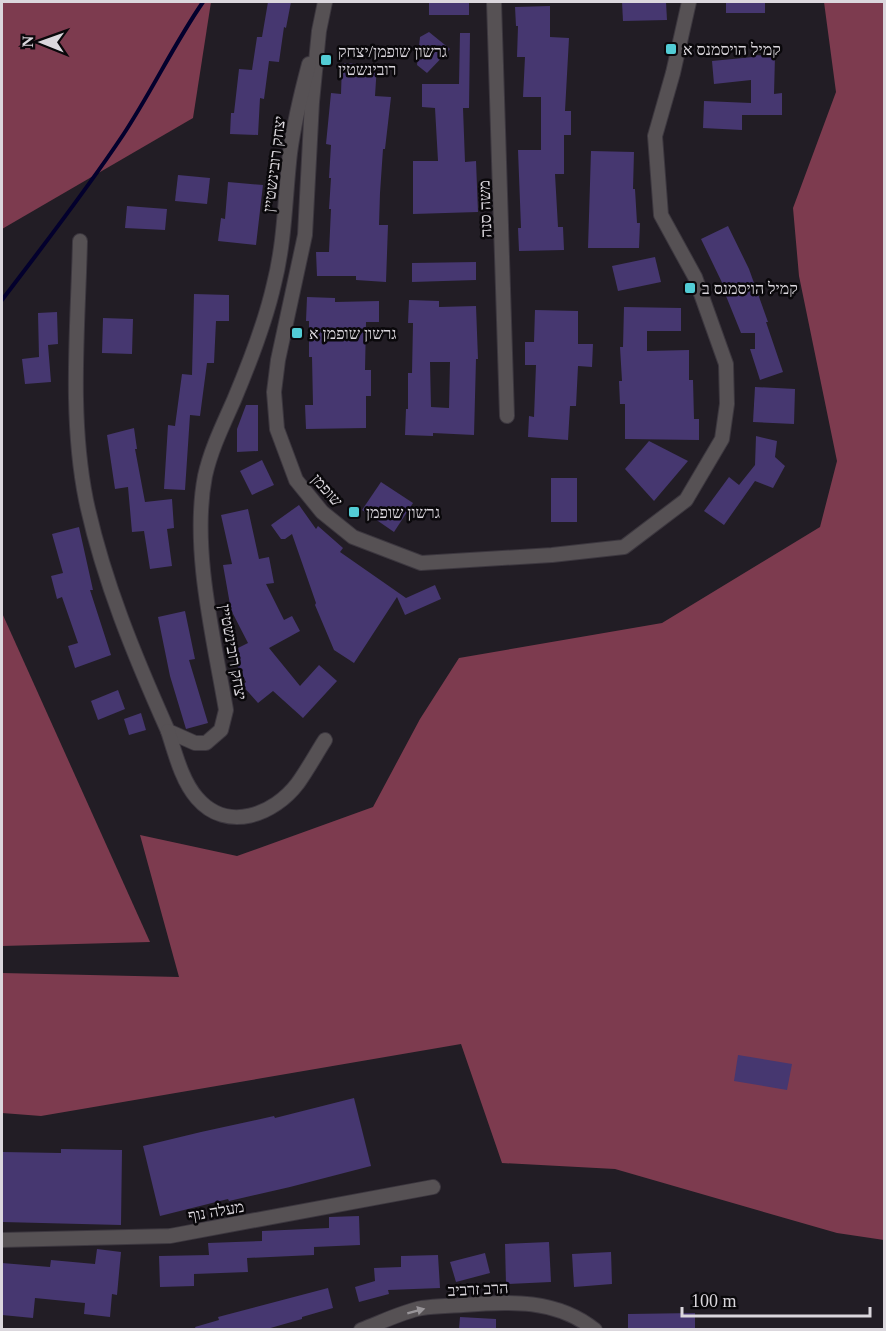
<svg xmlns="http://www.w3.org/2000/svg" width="886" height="1331" viewBox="0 0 886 1331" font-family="'Times New Roman','Noto Sans Hebrew',serif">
  <rect width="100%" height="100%" fill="#221d25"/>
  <g fill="#7d3b4f">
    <path d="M2 2H211L193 118 2 229Z"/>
    <path d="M824 2H884V1240L837 1233 615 1169 502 1163 461 1044 41 1116 2 1113V973L179 977 140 835 237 856 373 807 420 719 459 658 662 623 820 527 837 461 799 276 793 208 836 92Z"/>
    <path d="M2 613 150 942 2 946Z"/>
  </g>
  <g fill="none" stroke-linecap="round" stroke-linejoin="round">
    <path stroke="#03002d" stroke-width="4" d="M2 300C43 246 85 192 123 135 152 91 174 44 203 2"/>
  </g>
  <g fill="#463770" fill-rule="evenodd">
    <path d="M268 2H291L286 28 284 27 279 62 269 61 264 99 260 98 258 135 230 134 231 113H234L239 69 252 70 257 37H262Z"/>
    <rect x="429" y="2" width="40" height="13"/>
    <path d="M622 2H666L667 20 623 21Z"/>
    <rect x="726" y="2" width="39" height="11"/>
    <path d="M550 6V37L569 38 565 111H571V135H564V174H555L558 227H563L564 250 519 251 518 228H521L518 150H541V97H523L525 57H517L518 26H516L515 7Z"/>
    <path d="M429 32 450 49 427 73 417 65 420 37Z"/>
    <path d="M460 33H470L469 108H463L465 162 476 161 478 212 413 214V161H438L435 108 422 107V84H459Z"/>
    <path d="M753 55 775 56 774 94 782 93V115H742V130L703 128 704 101 751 103V80L714 84 712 61 753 57Z"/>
    <path d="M342 63 377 65 375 96 391 97 385 149H383L380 193 379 225H388L386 282 356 280V276H317L316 252H329L331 209H329L331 178H329L331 145 326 144 331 93 341 94Z"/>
    <path d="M591 151 634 152 633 189H635L637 223H640L639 248H588Z"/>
    <path d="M178 175 210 178 207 204 175 201Z"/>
    <path d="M228 182 263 185 256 245 218 241 221 218 225 219Z"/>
    <path d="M127 206 167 209 165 230 125 228Z"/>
    <path d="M728 226 749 269 768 322H766L783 372 760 380 750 349H755V333H741L726 296 728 295 701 239Z"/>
    <path d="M655 257 661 282 618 291 612 266Z"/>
    <path d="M476 262V280L412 282V263Z"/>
    <path d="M194 294 229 295V321H216L214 363H207L200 416 190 415 185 490 164 489 168 425 175 426 182 374 192 375Z"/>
    <path d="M307 297 335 298V302L379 301V322H366L365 370H371V396H366V428L306 429 305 405H313L312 357H309V321H306Z"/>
    <path d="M409 300 439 301V307L476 306 478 359H476L474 435 433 433V436L405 435 406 409H408V373H412L413 323H408ZM430 362H450L449 408 431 407Z"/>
    <path d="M624 307 681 308V331H647V351L689 350V380H693L694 419H699V440L625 439V404H620L619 381H622L620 347H623Z"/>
    <path d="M535 310 578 311V344H593L592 367 578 366 576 406H570L568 440 528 437 529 416 534 417 536 365H525V342H534Z"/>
    <path d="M57 312 58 344 48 345 51 382 25 384 22 359 39 357 38 313Z"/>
    <path d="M103 318 133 319 132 354 102 353Z"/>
    <path d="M755 387 795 389 794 424 753 422Z"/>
    <path d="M246 405H258V451L237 452V429Z"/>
    <path d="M134 428 137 449H135L145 502 172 499 174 528 167 529 172 566 150 569 144 531 132 532 128 487 115 489 107 435Z"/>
    <path d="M756 436 777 441 775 457 785 466 773 488 755 481 724 525 704 511 729 477 739 485 755 465Z"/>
    <path d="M649 441 688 461 654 501 625 469Z"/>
    <path d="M262 460 274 485 252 495 240 471Z"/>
    <rect x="551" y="478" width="26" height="44"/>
    <path d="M381 482 413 503 394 532 362 510Z"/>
    <path d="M299 505 316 529 318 526 343 548 340 552 406 598 435 585 441 599 405 615 397 597 354 663 334 650 315 605 316 603 292 534 285 539H281L271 525Z"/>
    <path d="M248 509 259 559 269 557 274 583 266 584 284 620 292 616 300 631 269 648 300 686 319 665 337 681 303 718 273 691 258 703 242 685 246 682 230 652 248 643 231 610 223 565 232 564 221 515Z"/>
    <path d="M79 527 93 590H90L111 655 75 668 68 646 78 643 62 597 57 599 51 576 63 573 52 534Z"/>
    <path d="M185 611 195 659 189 660 208 723 186 729 170 676 158 617Z"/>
    <path d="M118 690 125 709 98 720 91 701Z"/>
    <path d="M141 713 146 730 129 735 124 719Z"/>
    <path d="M738 1055 792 1064 787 1090 734 1081Z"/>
    <path d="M354 1098 371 1166 290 1187 229 1201 228 1199 160 1216 143 1146 201 1132 274 1116 275 1118Z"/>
    <path d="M61 1149 122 1150 121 1225 2 1222V1152L61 1153Z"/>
    <path d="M359 1216 360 1245 314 1247V1255L247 1258 248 1272 194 1274V1286L160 1287 159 1256 209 1255 208 1243 262 1241V1231L329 1228V1217Z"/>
    <path d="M549 1242 551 1282 506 1284 505 1244Z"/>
    <path d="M97 1249 121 1252 117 1295 112 1294 110 1317 84 1314 85 1303 35 1298 33 1318 2 1315V1263L50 1267 51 1260 95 1264Z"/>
    <path d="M611 1252 612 1284 574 1287 572 1254Z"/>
    <path d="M485 1253 490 1273 456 1282 450 1262Z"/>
    <path d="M438 1255 440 1288 388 1290 389 1294 359 1302 355 1287 375 1281 374 1268 401 1267V1256Z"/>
    <path d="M328 1288 333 1308 302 1317V1319L267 1329H196L195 1327 219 1320 218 1317Z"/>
    <path d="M695 1313V1329H628V1314Z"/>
    <path d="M460 1317 496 1319V1329H459Z"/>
  </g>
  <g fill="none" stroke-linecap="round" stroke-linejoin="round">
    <g stroke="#3c373f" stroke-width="16">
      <g id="minor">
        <path d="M325 2 319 31 312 102 305 235 278 360 274 392 277 429 296 480 322 512 353 537 421 563 552 555 624 547 686 500 722 439 727 404 726 364 695 277 661 215 655 136 673 73 689 2"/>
        <path d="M494 2 507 416"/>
        <path d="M80 241C78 327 69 415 86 500 103 580 135 657 168 731L195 743H206L221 730 226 710C214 639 191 548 205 476 211 449 223 425 234 400 250 362 265 324 274 284 285 241 285 197 290 153 294 123 301 94 309 64"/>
        <path d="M168 731C175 753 182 781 197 798 227 833 274 815 298 783 308 769 316 754 325 740"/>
        <path d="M2 1240 170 1236 433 1187"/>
        <path d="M361 1330C380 1323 401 1312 422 1308 435 1306 449 1306 463 1305 509 1301 557 1299 595 1330"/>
      </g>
    </g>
    <use href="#minor" stroke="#565154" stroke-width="14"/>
  </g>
  <defs><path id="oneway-solid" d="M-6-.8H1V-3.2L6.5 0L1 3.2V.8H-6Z" transform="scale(1.5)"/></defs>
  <use fill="#989498" href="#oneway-solid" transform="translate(416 1311) rotate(-15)"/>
  <g fill="#52ccd5" stroke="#0a080b" stroke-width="2">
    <rect x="665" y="43" width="12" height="12" rx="3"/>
    <rect x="320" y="54" width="12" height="12" rx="3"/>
    <rect x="684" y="282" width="12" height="12" rx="3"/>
    <rect x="291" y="327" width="12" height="12" rx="3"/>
    <rect x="348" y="506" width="12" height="12" rx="3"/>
  </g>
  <g text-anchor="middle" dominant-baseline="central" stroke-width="5" stroke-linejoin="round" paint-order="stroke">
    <g font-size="16" fill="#dbd7dd" stroke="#0a080b" text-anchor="start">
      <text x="683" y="49">קמיל הויסמנס א</text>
      <text x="338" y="51">גרשון שופמן/יצחק<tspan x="338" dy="18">רובינשטין</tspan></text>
      <text x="702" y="288">קמיל הויסמנס ב</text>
      <text x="309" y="333">גרשון שופמן א</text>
      <text x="366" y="512">גרשון שופמן</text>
    </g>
    <g font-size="16" fill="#dbd7dd" stroke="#0a080b">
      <text transform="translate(274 164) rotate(-83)">יצחק רובינשטיין</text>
      <text transform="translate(485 209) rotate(-92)">משה סנה</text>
      <text transform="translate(327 490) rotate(48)">שופמן</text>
      <text transform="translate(233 652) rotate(80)">יצחק רובינשטיין</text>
      <text transform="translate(216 1211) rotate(-10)">מעלה נוף</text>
      <text transform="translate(478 1289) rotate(-3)">הרב זרביב</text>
    </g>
  </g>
  <rect width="886" height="1331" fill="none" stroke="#dbd7dd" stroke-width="6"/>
  <g transform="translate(42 42) rotate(271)" stroke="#0a080b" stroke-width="4.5" paint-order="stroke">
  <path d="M0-4.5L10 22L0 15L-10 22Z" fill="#dbd7dd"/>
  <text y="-9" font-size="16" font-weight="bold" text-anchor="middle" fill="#dbd7dd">N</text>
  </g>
  <path d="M682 1307v9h188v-9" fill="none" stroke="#dbd7dd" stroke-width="3"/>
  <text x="691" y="1307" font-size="18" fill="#dbd7dd" stroke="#0a080b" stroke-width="4.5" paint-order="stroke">100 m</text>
</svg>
